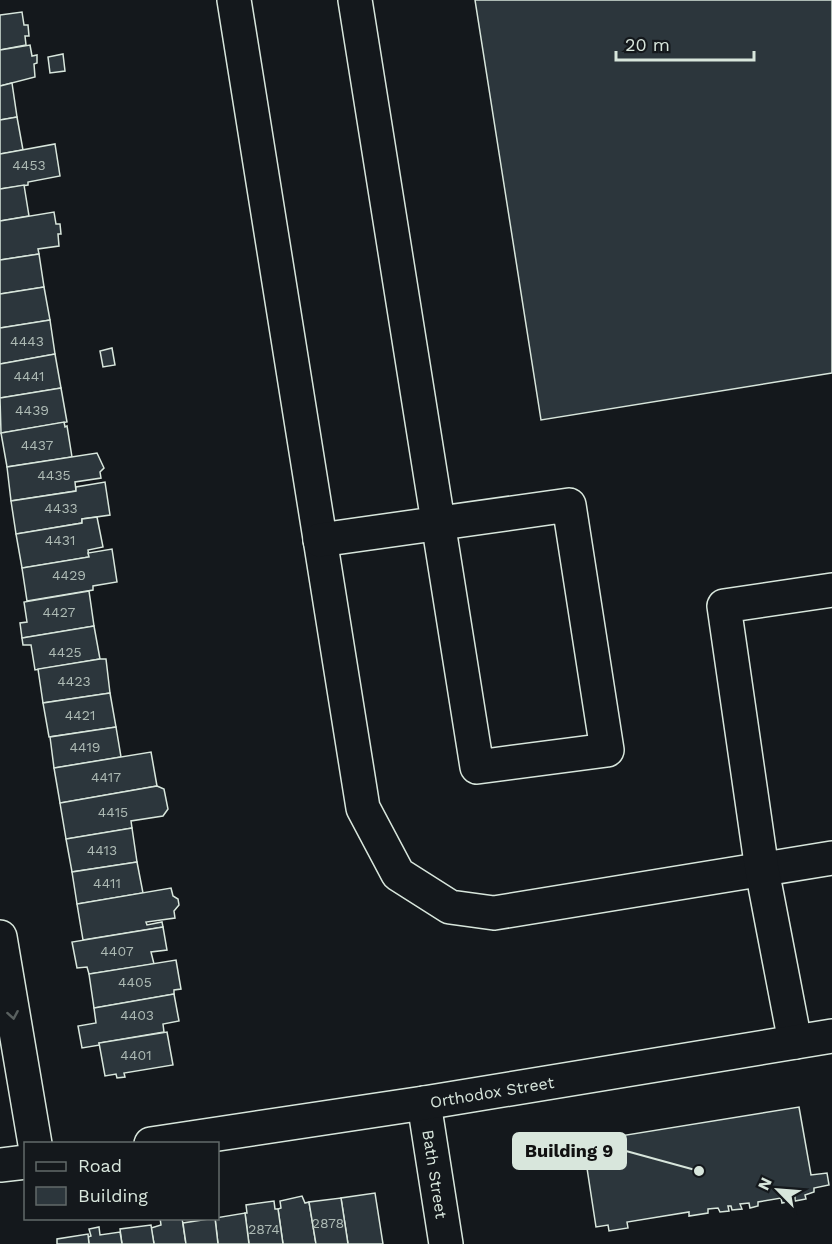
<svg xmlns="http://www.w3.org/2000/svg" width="832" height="1244" viewBox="0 0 832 1244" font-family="'Work Sans',sans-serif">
  <rect width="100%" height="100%" fill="#14181c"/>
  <g fill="#2c363c" stroke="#d8e6dc" stroke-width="1.5">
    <path d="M475 0H832V373L541 420Z"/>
    <path d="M22 12 24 25H28L29 36H25L26 45 0 50V15Z"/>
    <path d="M30 45 32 56 37 55V63L34 64 35 77 0 86V50Z"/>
    <path d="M63 54 65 71 50 73 48 57Z"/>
    <path d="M12 83 17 117 0 120V86Z"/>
    <path d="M17 117 23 150 0 154V120Z"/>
    <path d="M55 144 60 176 28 182V185L0 189V154Z"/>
    <path d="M24 185 29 216 0 221V189Z"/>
    <path d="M54 212 56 224H60L61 234H58L59 246 38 249 39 254 0 260V221Z"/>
    <path d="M39 254 44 287 0 294V260Z"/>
    <path d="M44 287 50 320 0 328V294Z"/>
    <path d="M50 320 55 354 0 364V328Z"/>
    <path d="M112 348 115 365 103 367 100 351Z"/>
    <path d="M55 354 61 388 0 398V364Z"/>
    <path d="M61 388 67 422 1 433 0 398Z"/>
    <path d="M64 422 65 427 67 426 72 457 7 467 1 433Z"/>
    <path d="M97 453 104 468 100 472 101 478 75 482 76 491 11 501 7 467Z"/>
    <path d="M105 482 110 515 82 519V523L16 534 11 501 76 491V487Z"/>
    <path d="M97 517 103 547 88 550 89 557 22 568 16 534 82 523V519Z"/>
    <path d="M112 549 117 582 93 586V590L27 601 22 568 89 557 88 553Z"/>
    <path d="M89 591 94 626 22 638 20 623 27 622 24 602Z"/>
    <path d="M94 626 100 659 35 670 31 645H23L22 638Z"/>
    <path d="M100 659H106L110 693 43 703 38 669Z"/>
    <path d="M110 693 116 727 49 737 43 703Z"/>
    <path d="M116 727 121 757 54 768 50 737Z"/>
    <path d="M151 752 157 786 60 803 54 768Z"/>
    <path d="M157 786 164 789 168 809 163 816 131 821 132 828 66 839 60 803Z"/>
    <path d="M132 828 137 862 72 872 66 839Z"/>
    <path d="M137 862 143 893 77 904 72 872Z"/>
    <path d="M171 888 173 896 178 899 179 905 174 911 175 918 146 922 147 925 162 922 163 927 83 940 77 904Z"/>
    <path d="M163 927 167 950 151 952 154 964 89 974 87 967 77 968 72 942Z"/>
    <path d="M176 960 181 989 174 990V994L94 1008 89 974Z"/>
    <path d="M174 994 179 1021 163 1024 164 1032 99 1043 100 1045 82 1048 78 1026 96 1023 94 1008Z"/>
    <path d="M167 1032 173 1065 124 1073 125 1077 117 1078 116 1074 105 1076 99 1043Z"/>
    <path d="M799 1107 811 1175 827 1173 829 1185 814 1188V1192L805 1195 806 1199 795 1201V1196L790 1197 791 1201 782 1203 781 1198 758 1202V1206L750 1208 749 1203 740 1204 742 1209 732 1210 731 1206H728L729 1211 720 1212 718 1208 708 1209V1213L689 1216V1212L627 1222 628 1228 609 1231 608 1225 596 1227 587 1168 593 1167 589 1141Z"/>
    <path d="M375 1193 383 1244H348L341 1198Z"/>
    <path d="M302 1196 305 1203 309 1202 316 1244H283L278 1209 281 1208 280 1201Z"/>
    <path d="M341 1198 348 1244H316L309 1202Z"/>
    <path d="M274 1201 275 1209H278L283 1244H249L245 1213H247L246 1205Z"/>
    <path d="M245 1213 249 1244H218L215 1218Z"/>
    <path d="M160 1218H182L186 1244H154L151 1228 161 1225Z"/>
    <path d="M215 1218 218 1244H186L183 1223Z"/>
    <path d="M151 1225 154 1244H122L120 1229Z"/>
    <path d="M99 1227 100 1235 120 1232 122 1244H89L88 1237 91 1236 89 1229Z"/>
    <path d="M88 1234 89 1244H57V1239Z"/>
  </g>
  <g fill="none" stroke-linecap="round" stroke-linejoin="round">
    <g stroke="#d8e6dc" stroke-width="36">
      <g id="minor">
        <path d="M234 0 363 808 398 874 450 907 494 913 832 858"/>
        <path d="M320 540 569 505 607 750 477 767 355 0"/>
        <path d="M0 937 35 1144"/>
        <path d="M795 1042 762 870 724 606 832 590"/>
        <path id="s1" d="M424 1103 446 1244"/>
        <path id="s2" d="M151 1144 424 1103 832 1036"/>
        <path d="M0 1165 26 1162"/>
      </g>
    </g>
    <use href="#minor" stroke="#14181c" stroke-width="33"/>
  </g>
  <defs><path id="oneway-chevron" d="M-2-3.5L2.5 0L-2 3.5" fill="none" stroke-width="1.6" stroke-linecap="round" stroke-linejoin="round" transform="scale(1.5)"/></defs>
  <use stroke="#59605f" href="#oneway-chevron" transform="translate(13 1015) rotate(80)"/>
  <g text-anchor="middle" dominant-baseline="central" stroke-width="4.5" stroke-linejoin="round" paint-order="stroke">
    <g font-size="14" fill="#adbab4">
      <text x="29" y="165">4453</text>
      <text x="27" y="341">4443</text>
      <text x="29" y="376">4441</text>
      <text x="32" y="410">4439</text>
      <text x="37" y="445">4437</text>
      <text x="54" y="475">4435</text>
      <text x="61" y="508">4433</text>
      <text x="60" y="540">4431</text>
      <text x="69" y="575">4429</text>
      <text x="59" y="612">4427</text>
      <text x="65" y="652">4425</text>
      <text x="74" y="681">4423</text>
      <text x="80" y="715">4421</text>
      <text x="85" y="747">4419</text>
      <text x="106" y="777">4417</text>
      <text x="113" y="812">4415</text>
      <text x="102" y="850">4413</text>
      <text x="107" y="883">4411</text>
      <text x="117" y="951">4407</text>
      <text x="135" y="982">4405</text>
      <text x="137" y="1015">4403</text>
      <text x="136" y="1055">4401</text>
      <text x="328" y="1223">2878</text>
      <text x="264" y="1229">2874</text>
    </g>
    <g font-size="16" fill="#d8e6dc" stroke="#14181c">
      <text stroke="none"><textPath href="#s2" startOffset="345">Orthodox Street</textPath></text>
      <text stroke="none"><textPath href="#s1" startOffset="72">Bath Street</textPath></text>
    </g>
  </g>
  <path fill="none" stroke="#d8e6dc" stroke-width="2" d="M699 1171L626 1151"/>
  <circle fill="#d8e6dc" stroke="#14181c" stroke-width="2" cx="699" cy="1171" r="6"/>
  <rect fill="#d8e6dc" stroke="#d8e6dc" stroke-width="2" x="513" y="1133" width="113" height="36" rx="6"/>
  <g font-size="18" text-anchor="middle" font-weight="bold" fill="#111">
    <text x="569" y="1157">Building 9</text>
  </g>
  <rect x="24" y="1142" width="195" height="78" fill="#14181c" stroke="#626a69" stroke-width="1.5"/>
  <rect x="36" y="1162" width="30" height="9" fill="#14181c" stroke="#626a69" stroke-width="1.5"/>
  <text x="78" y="1172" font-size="18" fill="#d8e6dc">Road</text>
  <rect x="36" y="1187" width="30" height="18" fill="#2c363c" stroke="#626a69" stroke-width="1.5"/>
  <text x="78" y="1202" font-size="18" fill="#d8e6dc">Building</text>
  <g transform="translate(778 1190) rotate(295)" stroke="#14181c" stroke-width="4.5" paint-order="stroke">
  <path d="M0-4.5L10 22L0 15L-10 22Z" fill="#d8e6dc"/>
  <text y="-9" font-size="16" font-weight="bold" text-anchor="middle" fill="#d8e6dc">N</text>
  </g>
  <path d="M616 51v9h138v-9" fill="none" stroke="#d8e6dc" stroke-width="3"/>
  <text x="625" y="51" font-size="18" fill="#d8e6dc" stroke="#14181c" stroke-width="4.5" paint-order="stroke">20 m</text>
</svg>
